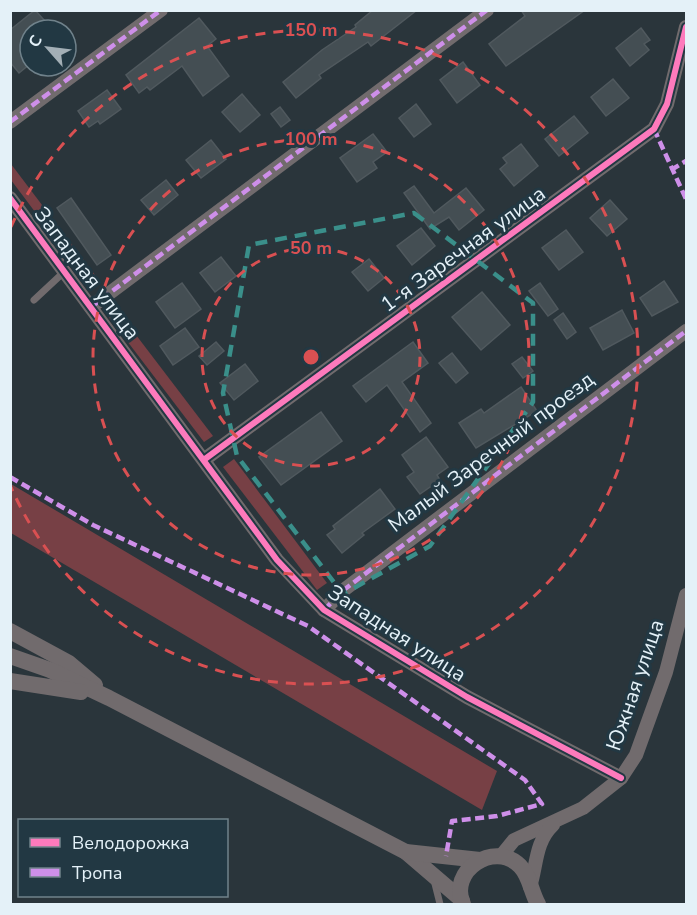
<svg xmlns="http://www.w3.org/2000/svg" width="697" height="915" viewBox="0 0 697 915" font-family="'Nunito Sans',sans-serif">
  <rect width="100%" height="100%" fill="#2a353b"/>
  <g fill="#774045">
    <path d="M11 164 95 275 87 281 11 180Z"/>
    <path d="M117 310 213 436 204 442 108 316Z"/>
    <path d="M234 459 327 583 317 590 223 467Z"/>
    <path d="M11 484 497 771 482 810 11 533Z"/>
  </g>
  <g fill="#444e53" stroke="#50595e" stroke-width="1.5">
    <path d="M35 10 53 30H30V64L19 73 10 62V30Z"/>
    <path d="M373 10H417L371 46 368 42 319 75 321 78 296 98 283 82 322 50 356 27 355 25Z"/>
    <path d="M521 10H585L506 66 489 44 525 16Z"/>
    <path d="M199 18 216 39 207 46 229 76 203 96 182 66 150 90 147 87 139 93 126 75Z"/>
    <path d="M641 28 650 40 644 44 649 50 630 66 616 48Z"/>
    <path d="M463 62 480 85 457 103 440 80Z"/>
    <path d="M613 79 629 98 606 116 591 97Z"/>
    <path d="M107 90 121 109 100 124 98 121 89 127 78 111Z"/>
    <path d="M242 94 260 115 240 132 222 112Z"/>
    <path d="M416 104 431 124 414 137 399 118Z"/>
    <path d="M280 107 290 120 281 127 271 114Z"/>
    <path d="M574 116 588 133 559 156 545 139Z"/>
    <path d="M373 134 387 152 373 162 377 168 357 182 340 158Z"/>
    <path d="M211 140 226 159 201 178 186 160Z"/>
    <path d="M521 144 538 166 514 186 500 169 507 163 503 158Z"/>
    <path d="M166 180 178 195 154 215 141 200Z"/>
    <path d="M414 186 434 213 466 188 484 210 459 230 449 217 430 229 404 193Z"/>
    <path d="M71 198 111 255 97 265 57 208Z"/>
    <path d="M610 200 627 219 607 236 590 218Z"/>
    <path d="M421 228 435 246 412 265 397 246Z"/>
    <path d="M566 230 583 252 559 270 542 248Z"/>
    <path d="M221 257 236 276 215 292 200 273Z"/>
    <path d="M369 259 384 278 368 291 352 272Z"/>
    <path d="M664 281 678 302 652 316 640 298Z"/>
    <path d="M182 283 201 309 175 328 156 302Z"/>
    <path d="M540 283 558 309 548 316 529 291Z"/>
    <path d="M482 292 510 325 481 350 452 317Z"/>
    <path d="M622 310 634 333 603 350 590 328Z"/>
    <path d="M563 313 576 332 567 339 554 320Z"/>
    <path d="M185 328 199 347 173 365 160 346Z"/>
    <path d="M216 342 224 351 207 365 199 356Z"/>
    <path d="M413 342 428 363 402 382 431 423 420 432 387 385 366 402 353 386Z"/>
    <path d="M452 353 468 373 456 383 439 363Z"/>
    <path d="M522 357 533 371 523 378 512 364Z"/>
    <path d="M245 364 258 381 234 400 220 383Z"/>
    <path d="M521 387 537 411 476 448 459 423 481 409 484 413Z"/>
    <path d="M321 412 342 441 281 485 259 457Z"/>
    <path d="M426 437 448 467 437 475 440 480 420 494 407 477 414 472 402 455Z"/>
    <path d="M380 489 395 509 362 533 364 535 342 553 327 535 335 529 333 526Z"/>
  </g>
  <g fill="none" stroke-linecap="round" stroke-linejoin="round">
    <g stroke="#716b6d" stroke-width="7">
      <path d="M34 300 64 272"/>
      <path d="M434 880 440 904"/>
    </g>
    <g stroke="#716b6d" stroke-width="14">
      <path d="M10 122 161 10"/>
      <path d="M10 198 277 560 324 610 467 697 621 778"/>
      <path d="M91 307 487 10"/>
      <path d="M205 459 654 129 667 104 686 27"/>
      <path d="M324 610 345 589 686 331"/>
      <path d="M501 856 514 840 583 808 621 778 636 755 666 672 686 595"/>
      <path d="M530 887C537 865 535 842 553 825"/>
    </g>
    <g stroke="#716b6d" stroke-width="16">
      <path d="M10 631 69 663 95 685"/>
      <path d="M10 656 50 670 109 698 406 852 462 900"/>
      <path d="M10 681 81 692"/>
      <path d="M406 852 480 860"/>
      <path d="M463 904C448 871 494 840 520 866 530 876 531 892 538 904"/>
    </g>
    <g stroke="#ce8fe9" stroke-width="4.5" stroke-dasharray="9 4.5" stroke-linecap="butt">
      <path d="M10 122 161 10"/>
      <path d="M654 129 686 199"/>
      <path d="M671 170 686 161"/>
      <path d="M91 307 487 10"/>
      <path d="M10 477 93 525 308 626 525 780 542 804 497 816 452 821 446 856"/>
      <path d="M324 610 345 589 686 331"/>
    </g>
    <g stroke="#223843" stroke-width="10">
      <g id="cycleway">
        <path d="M10 198 277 560 324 610 467 697 621 778"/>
        <path d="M205 459 654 129 667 104 686 27"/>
      </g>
    </g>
    <use href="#cycleway" stroke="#fd7abc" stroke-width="6"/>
  </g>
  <path fill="none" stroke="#3a8f8a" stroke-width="4.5" stroke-dasharray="12 8" stroke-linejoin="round" d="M414 213 533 303V402L430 546 343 594 237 456 223 393 249 245Z"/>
  <g fill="none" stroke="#d95052" stroke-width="3" stroke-dasharray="10 8">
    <circle cx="311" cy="357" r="109"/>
    <circle cx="311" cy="357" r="218"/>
    <path d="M11 227A327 327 0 1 1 11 487"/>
  </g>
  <g text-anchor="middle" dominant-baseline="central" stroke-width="6" stroke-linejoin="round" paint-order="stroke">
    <g font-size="21" fill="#e4f1f8" stroke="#223843">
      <text transform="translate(463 249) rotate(-36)">1-я Заречная улица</text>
      <text transform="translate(87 273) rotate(53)">Западная улица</text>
      <text transform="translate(491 452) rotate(-37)">Малый Заречный проезд</text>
      <text transform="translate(397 633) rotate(33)">Западная улица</text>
      <text transform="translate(635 685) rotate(-71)">Южная улица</text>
    </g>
  </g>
  <circle cx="311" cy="357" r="9" fill="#d95052" stroke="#223843" stroke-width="3"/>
  <g font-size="18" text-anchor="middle" font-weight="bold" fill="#d95052" stroke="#223843" stroke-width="6" stroke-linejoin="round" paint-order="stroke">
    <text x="311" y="36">150 m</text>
    <text x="311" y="145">100 m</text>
    <text x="311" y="254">50 m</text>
  </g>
  <rect width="697" height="915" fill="none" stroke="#e4f1f8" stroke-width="24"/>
  <rect x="18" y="819" width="210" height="78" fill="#223843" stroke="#70828b" stroke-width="1.5"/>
  <rect x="30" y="838" width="30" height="9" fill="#fd7abc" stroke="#70828b" stroke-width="1.5"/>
  <text x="72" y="849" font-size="18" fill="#e4f1f8">Велодорожка</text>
  <rect x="30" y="868" width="30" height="9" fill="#ce8fe9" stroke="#70828b" stroke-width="1.5"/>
  <text x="72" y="879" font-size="18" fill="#e4f1f8">Тропа</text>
  <g transform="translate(48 48) rotate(298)"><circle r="28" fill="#223843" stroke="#70828b" stroke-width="1.5"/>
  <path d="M0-4.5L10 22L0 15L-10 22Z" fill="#a3afb6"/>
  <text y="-9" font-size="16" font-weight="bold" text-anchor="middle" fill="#e4f1f8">С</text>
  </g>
</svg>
